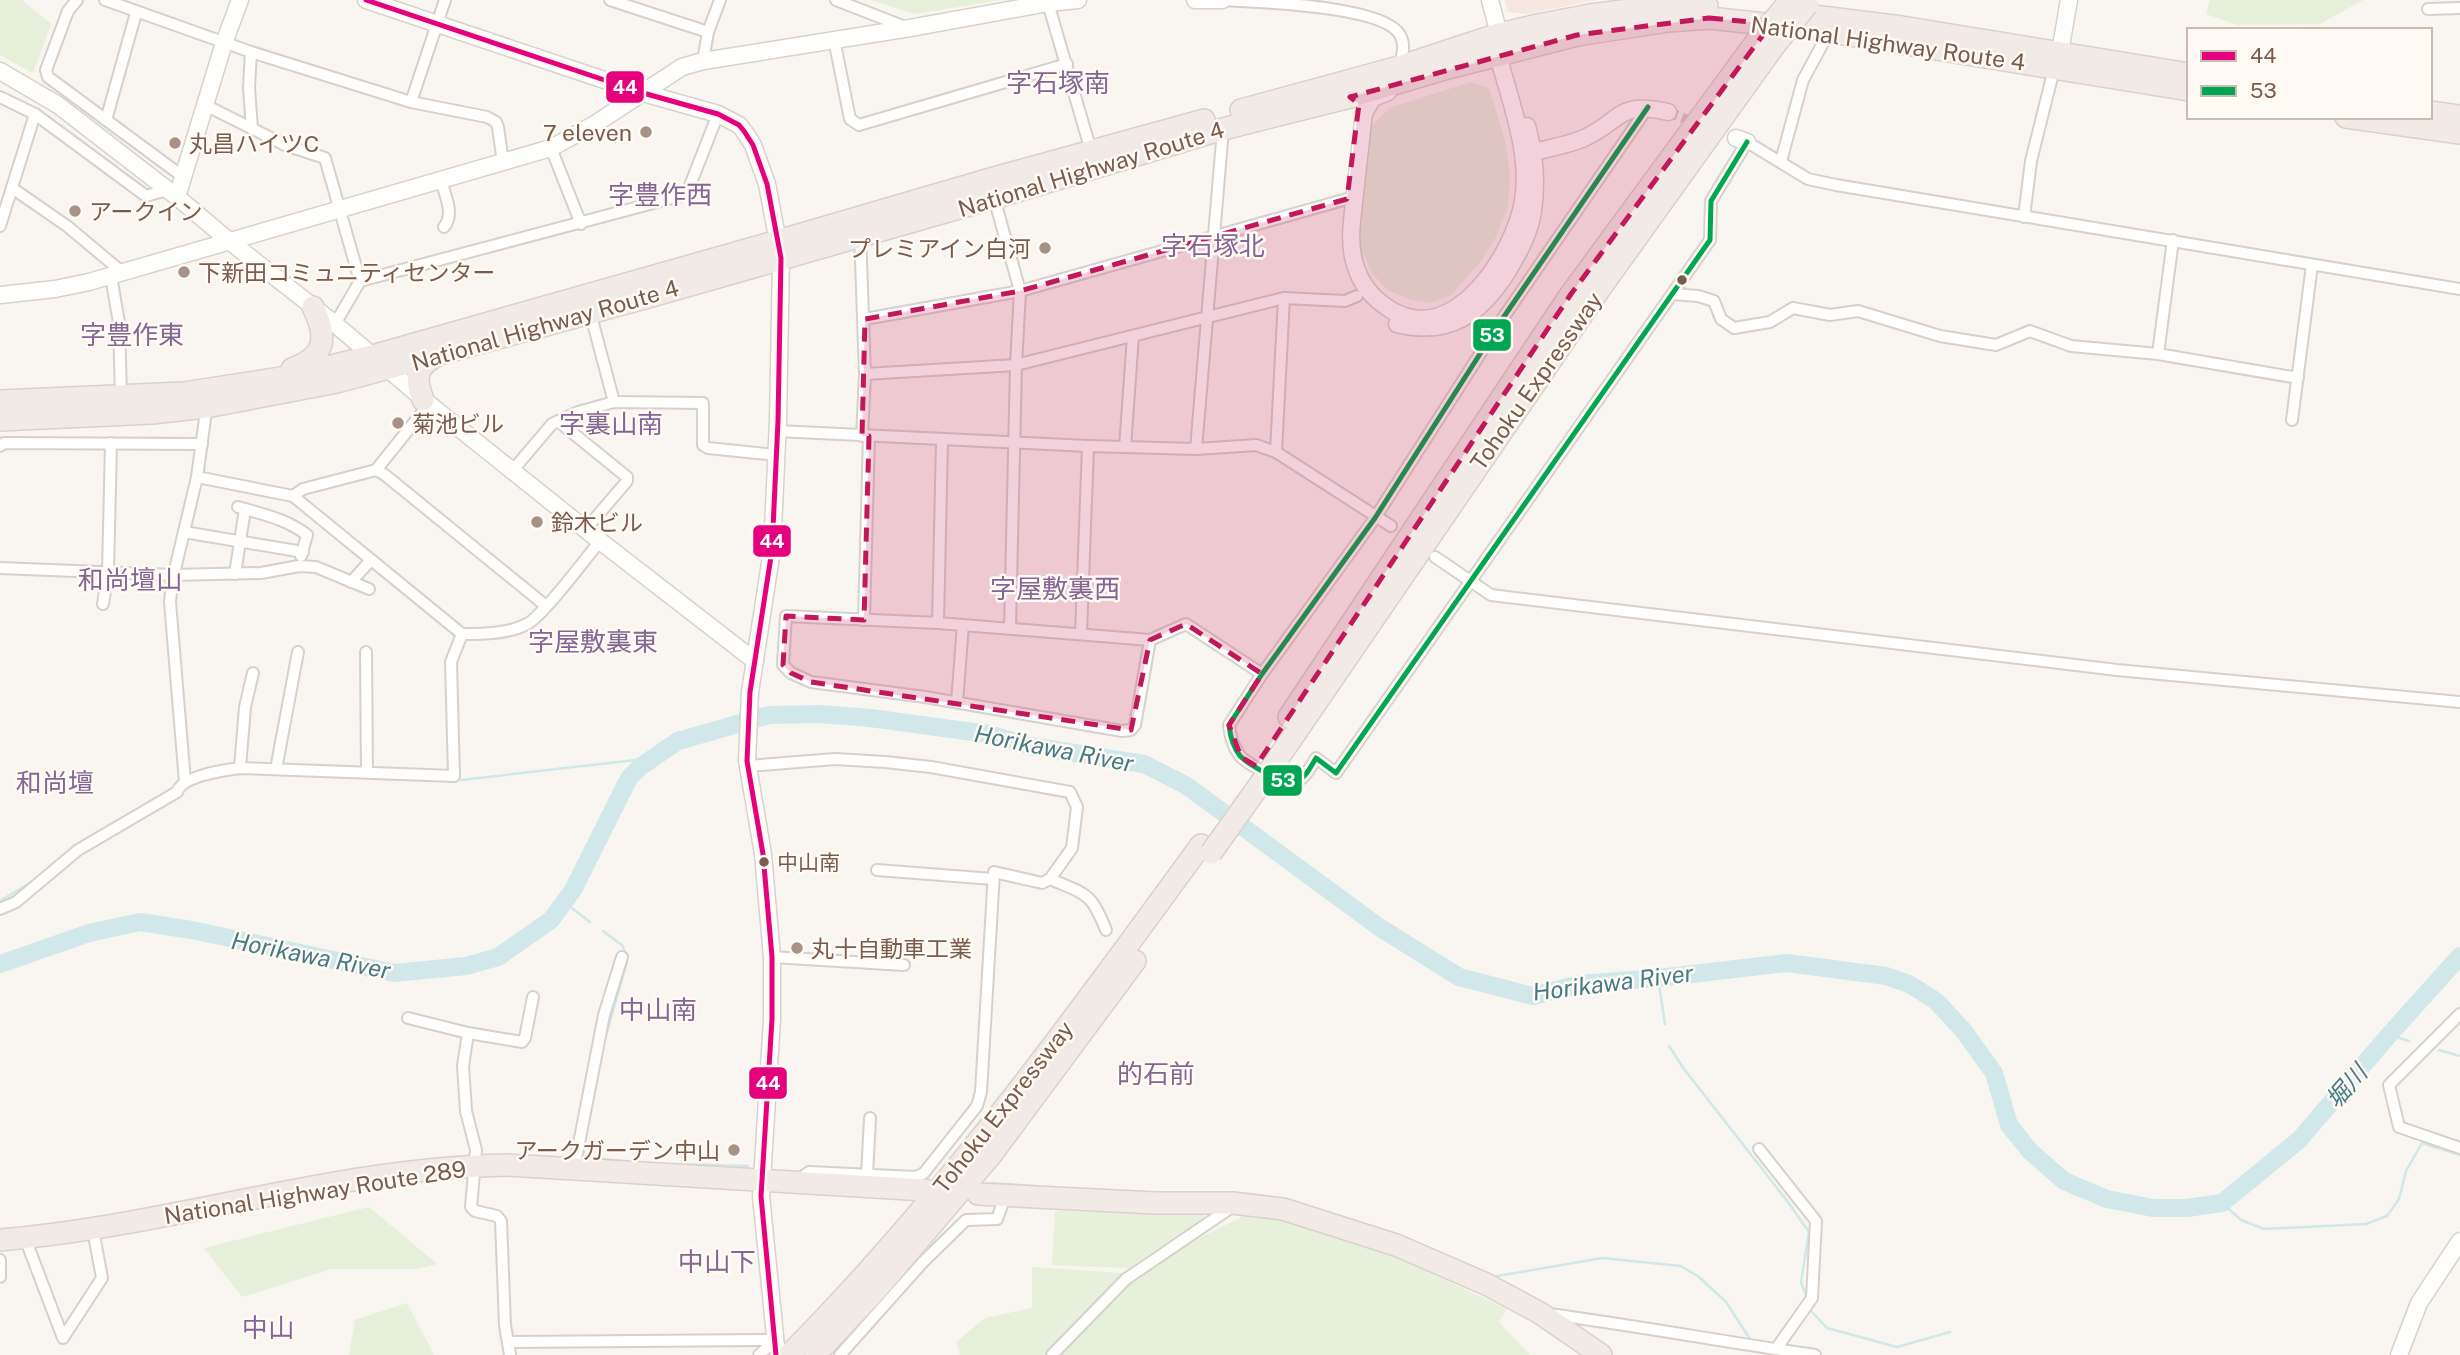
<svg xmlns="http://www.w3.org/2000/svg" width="2460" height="1355" viewBox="0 0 2460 1355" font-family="'Public Sans','Noto Sans JP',sans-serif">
  <rect width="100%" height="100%" fill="#f9f5f0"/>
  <path fill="#f6e8e1" d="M1505 0H1596L1527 14 1508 12Z"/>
  <g fill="#e7f0db">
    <path d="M0 0H22L51 24 33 73 0 55Z"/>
    <path d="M870 0H1001L915 14Z"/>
    <path d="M2210 0H2363L2320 24 2237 25 2206 14Z"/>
    <path d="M1471 82 1489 88 1505 141 1510 175 1508 206 1495 239 1481 261 1450 296 1429 303 1409 299 1387 290 1373 274 1360 247V222L1372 126 1389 108Z"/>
    <path d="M369 1207 437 1264 417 1269H332L242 1297 204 1248Z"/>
    <path d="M1055 1211 1205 1213 1204 1218 1128 1268 1052 1265Z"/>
    <path d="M1245 1215 1294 1221 1377 1248 1507 1309 1499 1322 1530 1355H960L956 1342 985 1318 1032 1308V1267L1139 1274 1190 1243Z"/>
    <path d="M407 1303 434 1355H349L355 1320Z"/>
  </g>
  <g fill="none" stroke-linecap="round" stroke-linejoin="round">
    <g stroke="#d0e8ea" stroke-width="2.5">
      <path d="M461 780 653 758"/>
      <path d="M0 901 35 880"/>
      <path d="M564 902 590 922"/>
      <path d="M603 931 623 946 627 962 603 1046"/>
      <path d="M1658 978 1665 1024"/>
      <path d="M2389 1035 2409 1041"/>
      <path d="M1669 1046 1684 1069 1788 1202 1809 1232 1801 1282 1806 1296"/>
      <path d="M2439 1050 2460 1056"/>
      <path d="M585 1139 583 1157 635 1162"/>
      <path d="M672 1164 748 1166"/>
      <path d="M992 1183 1049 1187"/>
      <path d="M2222 1203 2241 1220 2264 1229 2366 1224 2387 1216 2399 1199 2406 1171 2422 1143 2460 1155"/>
      <path d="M1492 1277 1602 1258 1681 1266 1699 1277 1726 1302 1750 1339"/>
      <path d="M1811 1311 1827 1328 1897 1347 1950 1332"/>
    </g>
    <path stroke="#d0e8ea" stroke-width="18" d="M0 964 89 933 140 922 192 930 394 973 466 966 498 957 551 920 573 890 629 778 640 767 678 741 769 715 820 714 870 718 988 734 1030 746 1144 764 1187 786 1379 927 1459 977 1533 996 1580 984 1658 978 1787 963 1886 976 1909 984 1936 1001 1963 1030 1994 1073 2009 1125 2030 1151 2064 1181 2107 1199 2153 1208H2187L2222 1203 2299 1140 2389 1035 2460 956"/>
    <path stroke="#d9cfc7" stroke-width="10" stroke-dasharray="10 5" stroke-linecap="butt" d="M1668 112 1698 124"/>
    <g stroke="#d7d1cb" stroke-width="14">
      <g id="street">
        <path d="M77 0 68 11 46 70 48 77 182 176"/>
        <path d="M105 0 251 52 411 102 487 117 496 122 498 127 503 163"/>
        <path d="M610 0 708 32"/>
        <path d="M836 0 905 27"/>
        <path d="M1222 0C1255 2 1384 5 1400 35 1406 46 1402 56 1399 67"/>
        <path d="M1048 3 1091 151"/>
        <path d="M2428 9 2460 8"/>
        <path d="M834 39 850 119 859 125 1067 64"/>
        <path d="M251 52 249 88 252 129"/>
        <path d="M703 61 708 32 720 0"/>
        <path d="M0 97 35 114 146 196 167 190"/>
        <path d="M411 102 445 0"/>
        <path d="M205 105 285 145 325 158 360 281"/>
        <path d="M1648 107 1503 318 1375 518 1262 674 1229 725C1230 735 1233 747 1240 756 1248 764 1283 785 1294 782 1305 780 1311 766 1316 758L1336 773 1710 240 1711 201 1747 142 1808 179 1836 185 2460 289"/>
        <path d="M106 120 136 13"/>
        <path d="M551 148 581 224"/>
        <path d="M1781 161 1803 80 1829 32"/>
        <path d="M441 180C445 196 455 214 444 227"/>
        <path d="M12 188 67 226 122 272"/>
        <path d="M993 194 1020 291 1016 365 1010 628"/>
        <path d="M2024 217 2031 161 2055 65"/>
        <path d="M0 226 35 114"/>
        <path d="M860 232 865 374 862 436"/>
        <path d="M111 276 119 323 121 396"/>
        <path d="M1673 294 1698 296 1714 301 1721 319 1734 328 1770 322 1793 308 1830 315 1858 311 1940 336 1996 345 2030 331 2071 346 2158 354 2298 378"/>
        <path d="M590 312 614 402"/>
        <path d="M865 319 1020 291 1347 199"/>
        <path d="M335 324 360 281 680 196 689 188 718 114"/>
        <path d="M2158 354 2173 240"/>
        <path d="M865 374 1016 365 1284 298 1345 301 1357 296"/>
        <path d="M2292 420 2312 265"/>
        <path d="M558 421 627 477V481L586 529"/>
        <path d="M777 431 1088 446 1196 449 1256 445 1276 452 1391 526"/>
        <path d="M0 446 4 443 202 444"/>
        <path d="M1125 447 1133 336"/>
        <path d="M1196 449 1223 129"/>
        <path d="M1276 452 1284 298"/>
        <path d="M376 470 429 404"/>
        <path d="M513 470 552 424 578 412 614 402 703 403V445L708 448 776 455"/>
        <path d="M197 477 293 496 462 634C483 634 508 634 527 624 543 616 586 558 600 541"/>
        <path d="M293 496 303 489 376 470 385 475 546 606"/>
        <path d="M238 507C262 514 287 519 307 535L301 556"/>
        <path d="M184 532 303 552"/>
        <path d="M1435 557 1491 595 2117 670 2460 702"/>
        <path d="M0 568 174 575 261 573 299 566 316 567 369 589"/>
        <path d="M235 574 245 509"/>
        <path d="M351 582 371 560"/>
        <path d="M103 604 108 572 111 443"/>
        <path d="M864 620 869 436"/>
        <path d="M938 623 942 440"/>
        <path d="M1081 634 1088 446"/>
        <path d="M1150 640 1135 725 1131 730 1122 731 925 697 811 682 791 673 783 665 786 616 938 623 1150 640 1186 624 1262 674"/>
        <path d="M366 652 367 772"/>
        <path d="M957 702 963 625"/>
        <path d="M748 766 835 759 885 762 931 767 1070 792 1077 807 1072 848 1050 879 1042 883 994 872 981 1092 977 1106 924 1173 916 1177 809 1172 799 1179"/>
        <path d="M240 768 245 707 253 673"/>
        <path d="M276 769 298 652"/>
        <path d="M185 782 170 602 172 582 197 477 207 404"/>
        <path d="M877 870 993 879"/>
        <path d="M1050 879C1087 895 1091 892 1106 930"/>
        <path d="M0 909 16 902 78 850 177 792C182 776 224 770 240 768L454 776 451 662 462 634"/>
        <path d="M772 957 904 965"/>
        <path d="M2460 1014 2389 1085 2399 1127 2460 1148"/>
        <path d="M408 1018 468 1033 522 1042 525 1038 533 997"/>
        <path d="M468 1033 463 1066 466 1111 476 1150 471 1207 475 1211 497 1216 501 1221 505 1325 510 1355"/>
        <path d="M1759 1149 1816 1221 1812 1298 1776 1349"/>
        <path d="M574 1169 604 1015 622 957"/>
        <path d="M867 1175 870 1118"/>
        <path d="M25 1238 63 1338 102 1278 93 1230"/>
        <path d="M0 1260V1277"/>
        <path d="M1549 1314C1638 1326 1726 1342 1815 1355"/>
        <path d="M508 1342 775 1340"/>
        <path d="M759 1355 775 1340"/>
        <path d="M840 1355 923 1262 966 1220 997 1219 1005 1197"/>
        <path d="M1052 1355 1126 1279 1226 1211 1230 1205"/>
      </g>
    </g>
    <g stroke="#d9d2cb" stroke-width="19">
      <g id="secondary">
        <path d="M366 0 643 93 718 114 739 125 744 131 753 145 767 184 781 258 778 421 772 550 750 692 747 761 763 854 772 957V1019L761 1196 776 1346"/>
        <path d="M1195 0H1222"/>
        <path d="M1490 0 1499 34 1504 44"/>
        <path d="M2060 52 2069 0"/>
        <path d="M0 71 58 105 177 197 228 240 335 324 429 404 600 541 755 661"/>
        <path d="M1388 92 1373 98 1364 113C1361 140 1358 166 1355 193 1353 216 1348 238 1354 261 1360 284 1372 298 1391 310 1455 348 1514 253 1523 201 1531 153 1510 101 1498 55L1499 47"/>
        <path d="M1736 138 1747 142"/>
        <path d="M1534 152C1550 148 1567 145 1582 139 1622 122 1616 100 1668 112"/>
        <path d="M177 197 224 43 240 0"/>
        <path d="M0 295 55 289 89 282 551 148 595 124 682 67 703 61 910 28 1048 3 1078 0"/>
        <path d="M1397 324C1449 337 1481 314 1508 271 1519 252 1530 233 1533 211 1537 182 1535 154 1527 126"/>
        <path d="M2399 1355 2419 1303 2460 1241"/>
      </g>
    </g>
    <g stroke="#dad1cc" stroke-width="24">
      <g id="highway">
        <path d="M1805 15 1902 27 2189 74"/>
        <path d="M1241 110 1399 67 1499 34 1538 25 1590 15 1629 10 1693 5 1707 6"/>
        <path d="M2430 112 2460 116"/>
        <path d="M2346 117 2460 133"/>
        <path d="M292 369C326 356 328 338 313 307"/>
        <path d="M423 400C415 378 415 368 436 356"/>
        <path d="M0 401 184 393 287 377 372 356 778 241 990 179 1204 120"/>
        <path d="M0 420 152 413 206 407 337 382 645 298 994 198 1223 129 1350 97 1448 68 1577 35 1668 21 1709 18 1813 29 2189 90"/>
        <path d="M1289 717 1571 294 1756 42"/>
        <path d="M1270 770 1599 290 1774 46"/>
        <path d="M978 1194 1155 1203H1232L1283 1209 1396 1245 1486 1284 1540 1313 1601 1355"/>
        <path d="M0 1240C170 1226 335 1168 507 1165L925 1190"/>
        <path d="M789 1355C943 1200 1073 1021 1201 845"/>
        <path d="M815 1355 877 1289 991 1155 1135 961"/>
      </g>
    </g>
    <use href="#street" stroke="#fefefd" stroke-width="10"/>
    <use href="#secondary" stroke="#fefefd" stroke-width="16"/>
    <use href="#highway" stroke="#f2eae7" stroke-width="21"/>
    <g stroke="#dad1cc" stroke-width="24" stroke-linecap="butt">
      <g id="highway-bridge">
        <path d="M1756 42 1789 2"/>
        <path d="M1774 46 1807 5"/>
        <path d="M1211 853 1270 770"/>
      </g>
    </g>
    <use href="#highway-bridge" stroke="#f2eae7" stroke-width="21"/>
    <g stroke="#fffaf3" stroke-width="10">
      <path id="bus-1" d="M366 0 643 93 718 114 739 125 744 131 753 145 767 184 781 258 778 421 772 550 750 692 747 761 763 854 772 957V1019L761 1196 776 1355"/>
    </g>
    <g stroke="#fffaf3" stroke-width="10">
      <path id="bus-2" d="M1648 107 1503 318 1375 518 1262 674 1229 725C1230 735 1233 747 1240 756 1248 764 1283 785 1294 782 1305 780 1311 766 1316 758L1336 773 1710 240 1711 201 1747 142"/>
    </g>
    <use href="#bus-1" stroke="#e5007d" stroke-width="5"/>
    <use href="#bus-2" stroke="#00a651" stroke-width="5"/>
  </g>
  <path fill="#c2185b" fill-opacity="0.2" stroke="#c2185b" stroke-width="5" stroke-dasharray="14 9" stroke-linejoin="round" d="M1709 18 1771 24 1571 294 1256 766 1241 757 1229 725 1262 674 1186 624 1150 640 1131 730 811 682 791 673 783 665 786 616 864 620 869 436H862L865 319 1020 291 1347 199 1359 104 1350 97 1577 35Z"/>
  <g fill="#a69286" stroke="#fffaf3" stroke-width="2.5">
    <circle cx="646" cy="132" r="7"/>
    <circle cx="175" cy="143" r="7"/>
    <circle cx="75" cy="211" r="7"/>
    <circle cx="1045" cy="248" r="7"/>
    <circle cx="184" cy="272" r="7"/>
    <circle cx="398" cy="423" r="7"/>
    <circle cx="537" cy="522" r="7"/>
    <circle cx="797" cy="948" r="7"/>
    <circle cx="734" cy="1150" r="7"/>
  </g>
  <g fill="#7a5c4d" stroke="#fffaf3" stroke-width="2.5">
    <circle cx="1682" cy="280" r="6"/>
    <circle cx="764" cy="862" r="6"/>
  </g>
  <g text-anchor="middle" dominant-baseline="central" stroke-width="5" stroke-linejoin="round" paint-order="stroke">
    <g font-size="21" fill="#7a5c4d" stroke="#fffaf3" text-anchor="start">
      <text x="777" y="862">中山南</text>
    </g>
    <g font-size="23" fill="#7a5c4d" stroke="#fffaf3">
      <text transform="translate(1888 43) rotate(8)">National Highway Route 4</text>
      <text transform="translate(1091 169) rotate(-17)">National Highway Route 4</text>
      <text transform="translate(545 325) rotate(-16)">National Highway Route 4</text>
      <text transform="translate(1536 381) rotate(-55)">Tohoku Expressway</text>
      <text transform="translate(1003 1107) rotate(-52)">Tohoku Expressway</text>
      <text transform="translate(315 1192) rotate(-9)">National Highway Route 289</text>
    </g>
    <g font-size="23" fill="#7a5c4d" stroke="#fffaf3" text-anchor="start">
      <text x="632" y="132" text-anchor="end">7 eleven</text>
      <text x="189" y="143">丸昌ハイツC</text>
      <text x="89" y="211">アークイン</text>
      <text x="1031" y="248" text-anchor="end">プレミアイン白河</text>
      <text x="198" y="272">下新田コミュニティセンター</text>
      <text x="412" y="423">菊池ビル</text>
      <text x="551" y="522">鈴木ビル</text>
      <text x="811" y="948">丸十自動車工業</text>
      <text x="720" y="1150" text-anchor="end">アークガーデン中山</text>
    </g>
    <g font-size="24" font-style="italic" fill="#437c86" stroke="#fffaf3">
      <text transform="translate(1054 748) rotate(11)">Horikawa River</text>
      <text transform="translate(311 955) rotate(11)">Horikawa River</text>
      <text transform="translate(1613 982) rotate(-7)">Horikawa River</text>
      <text transform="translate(2346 1086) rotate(-49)">堀川</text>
    </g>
    <g font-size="26" fill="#846695" stroke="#fffaf3">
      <text x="1058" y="82">字石塚南</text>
      <text x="660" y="194">字豊作西</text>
      <text x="1213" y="245">字石塚北</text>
      <text x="132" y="334">字豊作東</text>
      <text x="611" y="423">字裏山南</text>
      <text x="130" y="579">和尚壇山</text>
      <text x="1055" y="588">字屋敷裏西</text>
      <text x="593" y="641">字屋敷裏東</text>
      <text x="55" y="782">和尚壇</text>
      <text x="658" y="1009">中山南</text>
      <text x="1156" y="1073">的石前</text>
      <text x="717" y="1261">中山下</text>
      <text x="268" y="1327">中山</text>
    </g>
  </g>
  <g stroke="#fffaf3" stroke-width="2.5">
    <rect x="605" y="70" width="40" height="34" rx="7" fill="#e5007d"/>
    <rect x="1472" y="318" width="40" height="34" rx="7" fill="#00a651"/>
    <rect x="752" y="524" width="40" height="34" rx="7" fill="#e5007d"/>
    <rect x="1262" y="764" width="41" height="33" rx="7" fill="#00a651"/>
    <rect x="748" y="1066" width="40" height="34" rx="7" fill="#e5007d"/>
  </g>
  <g font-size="19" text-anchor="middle" font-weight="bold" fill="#fff">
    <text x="625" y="94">44</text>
    <text x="1492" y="342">53</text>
    <text x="772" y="548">44</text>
    <text x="1283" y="787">53</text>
    <text x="768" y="1090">44</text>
  </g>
  <rect x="2187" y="28" width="245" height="91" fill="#fffaf3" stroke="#cabbb1" stroke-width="2"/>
  <rect x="2201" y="51" width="35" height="10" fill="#e5007d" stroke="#cabbb1" stroke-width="2"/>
  <text x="2250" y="63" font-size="21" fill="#7a5c4d">44</text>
  <rect x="2201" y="86" width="35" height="10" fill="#00a651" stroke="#cabbb1" stroke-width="2"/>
  <text x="2250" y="98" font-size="21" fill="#7a5c4d">53</text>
</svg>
